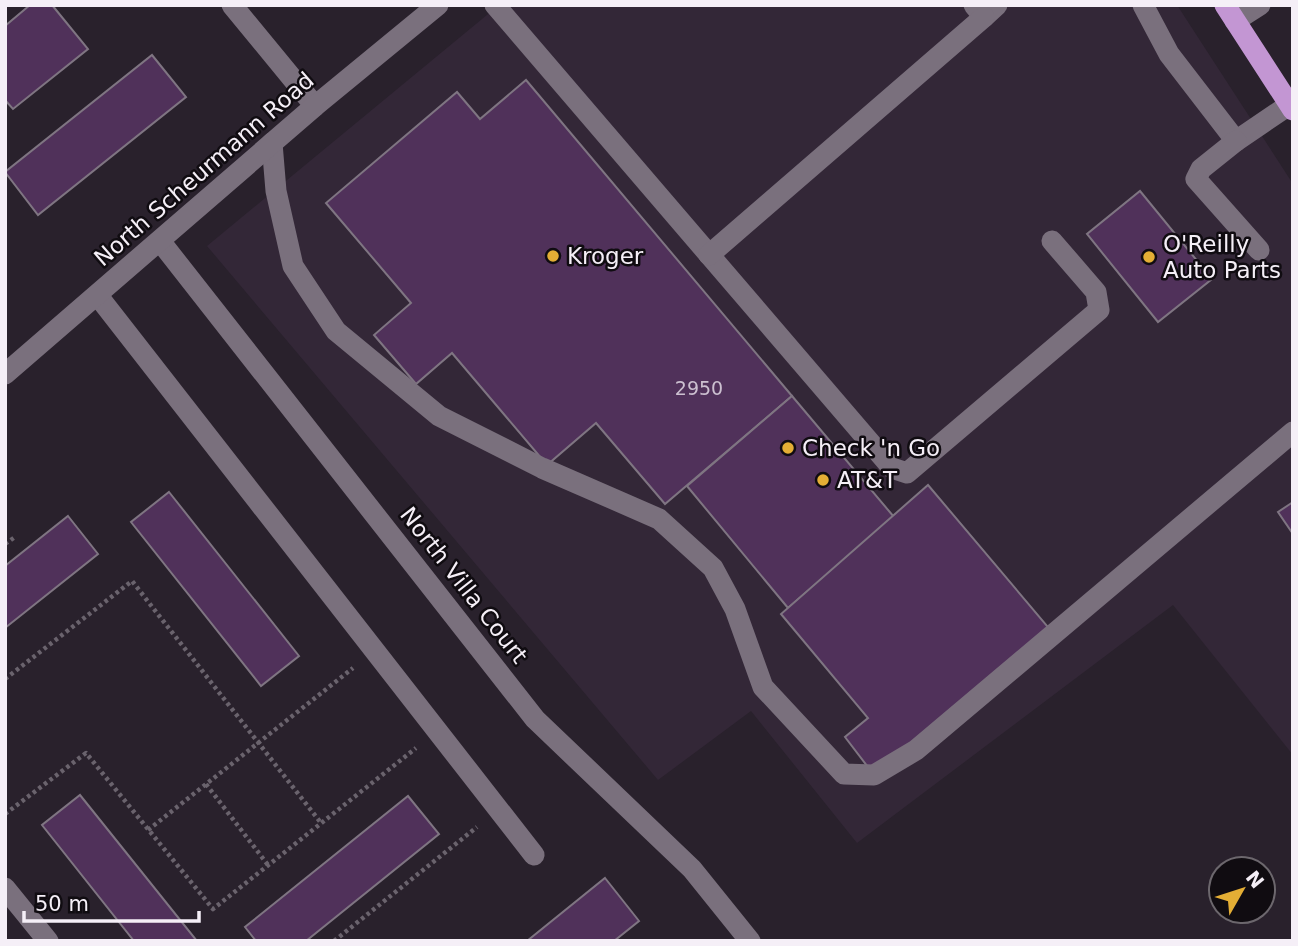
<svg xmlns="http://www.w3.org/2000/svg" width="1298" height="946" viewBox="0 0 1298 946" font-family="'DejaVu Sans',sans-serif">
  <rect width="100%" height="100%" fill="#29212c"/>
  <path fill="#332737" d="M499 5H1177L1293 184V755L1173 605 857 843 751 711 658 780 207 246Z"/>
  <g fill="#50315a" stroke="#7f7582" stroke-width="2">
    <path d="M52 5 88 49 13 109 5 100V26L30 5Z"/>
    <path d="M152 55 186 97 38 215 5 172Z"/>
    <path d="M526 80 792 396 665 504 596 423 547 465 452 353 416 384 374 335 411 303 326 203 457 92 480 119Z"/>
    <path d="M1140 191 1212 279 1158 322 1087 234Z"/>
    <path d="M792 396 894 517 788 608 687 486Z"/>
    <path d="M928 485 1053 633 874 775 845 737 868 718 781 614Z"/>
    <path d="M169 492 299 656 261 686 131 522Z"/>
    <path d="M1293 502V534L1278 512Z"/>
    <path d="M68 516 98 554 5 628V566Z"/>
    <path d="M80 795 197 941H134L42 825Z"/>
    <path d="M408 796 439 834 306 941H256L245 927Z"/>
    <path d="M605 878 639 921 614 941H527Z"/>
  </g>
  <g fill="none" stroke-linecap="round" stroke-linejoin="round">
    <g stroke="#6a636d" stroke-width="4.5" stroke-dasharray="3.5 3.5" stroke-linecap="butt">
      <path d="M5 544 15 537"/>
      <path d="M5 679 132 581 321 823"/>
      <path d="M206 784 268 865"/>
      <path d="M5 814 86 753 213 909 416 748"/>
      <path d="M148 830 353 668"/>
      <path d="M334 941 477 827"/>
    </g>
    <g stroke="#7a707d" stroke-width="21">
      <path d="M232 5 315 106"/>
      <path d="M495 5 892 468 907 473 1099 310 1096 292 1052 241"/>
      <path d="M974 5 984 17 997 5"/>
      <path d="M1143 5 1169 54 1236 141 1289 105"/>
      <path d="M1235 21 1260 5"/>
      <path d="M1236 141 1201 169 1196 179 1259 250"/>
      <path d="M272 143 276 191 293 266 336 331 439 416 542 468 659 519 713 568 735 609 763 687 844 774 874 775 916 750 1293 432"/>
      <path d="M160 241 535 719 692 869 750 941"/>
      <path d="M709 255 984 17"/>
      <path d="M98 296 534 855"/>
      <path d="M5 374 315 106 438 5"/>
      <path d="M5 888 48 941"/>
    </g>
    <path stroke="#c396d3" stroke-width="21" d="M1225 5 1293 110"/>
  </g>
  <g fill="#e4ae35" stroke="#100c11" stroke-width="2.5">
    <circle cx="553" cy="256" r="7"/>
    <circle cx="1149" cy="257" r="7"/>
    <circle cx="788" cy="448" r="7"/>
    <circle cx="823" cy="480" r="7"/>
  </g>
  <g text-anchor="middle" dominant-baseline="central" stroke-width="5" stroke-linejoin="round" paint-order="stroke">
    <g font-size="19" fill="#ccc0d0">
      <text x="699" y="388">2950</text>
    </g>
    <g font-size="23" fill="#f5eff7" stroke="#100c11">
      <text transform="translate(204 169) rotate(-41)">North Scheurmann Road</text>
      <text transform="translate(464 585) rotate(52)">North Villa Court</text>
    </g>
    <g font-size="23" fill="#f5eff7" stroke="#100c11" text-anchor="start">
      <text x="1163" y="244">O'Reilly<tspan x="1163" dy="26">Auto Parts</tspan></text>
      <text x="567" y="256">Kroger</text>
      <text x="802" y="448">Check 'n Go</text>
      <text x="837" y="480">AT&amp;T</text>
    </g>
  </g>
  <rect width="1298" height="946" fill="none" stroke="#f5eff7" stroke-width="14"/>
  <g transform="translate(1242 890) rotate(51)"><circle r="33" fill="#100c11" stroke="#6c676d" stroke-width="2"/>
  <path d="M0-5L12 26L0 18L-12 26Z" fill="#e4ae35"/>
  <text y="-10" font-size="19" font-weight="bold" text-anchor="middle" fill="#f5eff7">N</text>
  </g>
  <path d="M24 911v10h175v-10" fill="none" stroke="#f5eff7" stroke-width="3.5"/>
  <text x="35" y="911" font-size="21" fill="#f5eff7" stroke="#100c11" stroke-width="5" paint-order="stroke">50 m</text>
</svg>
